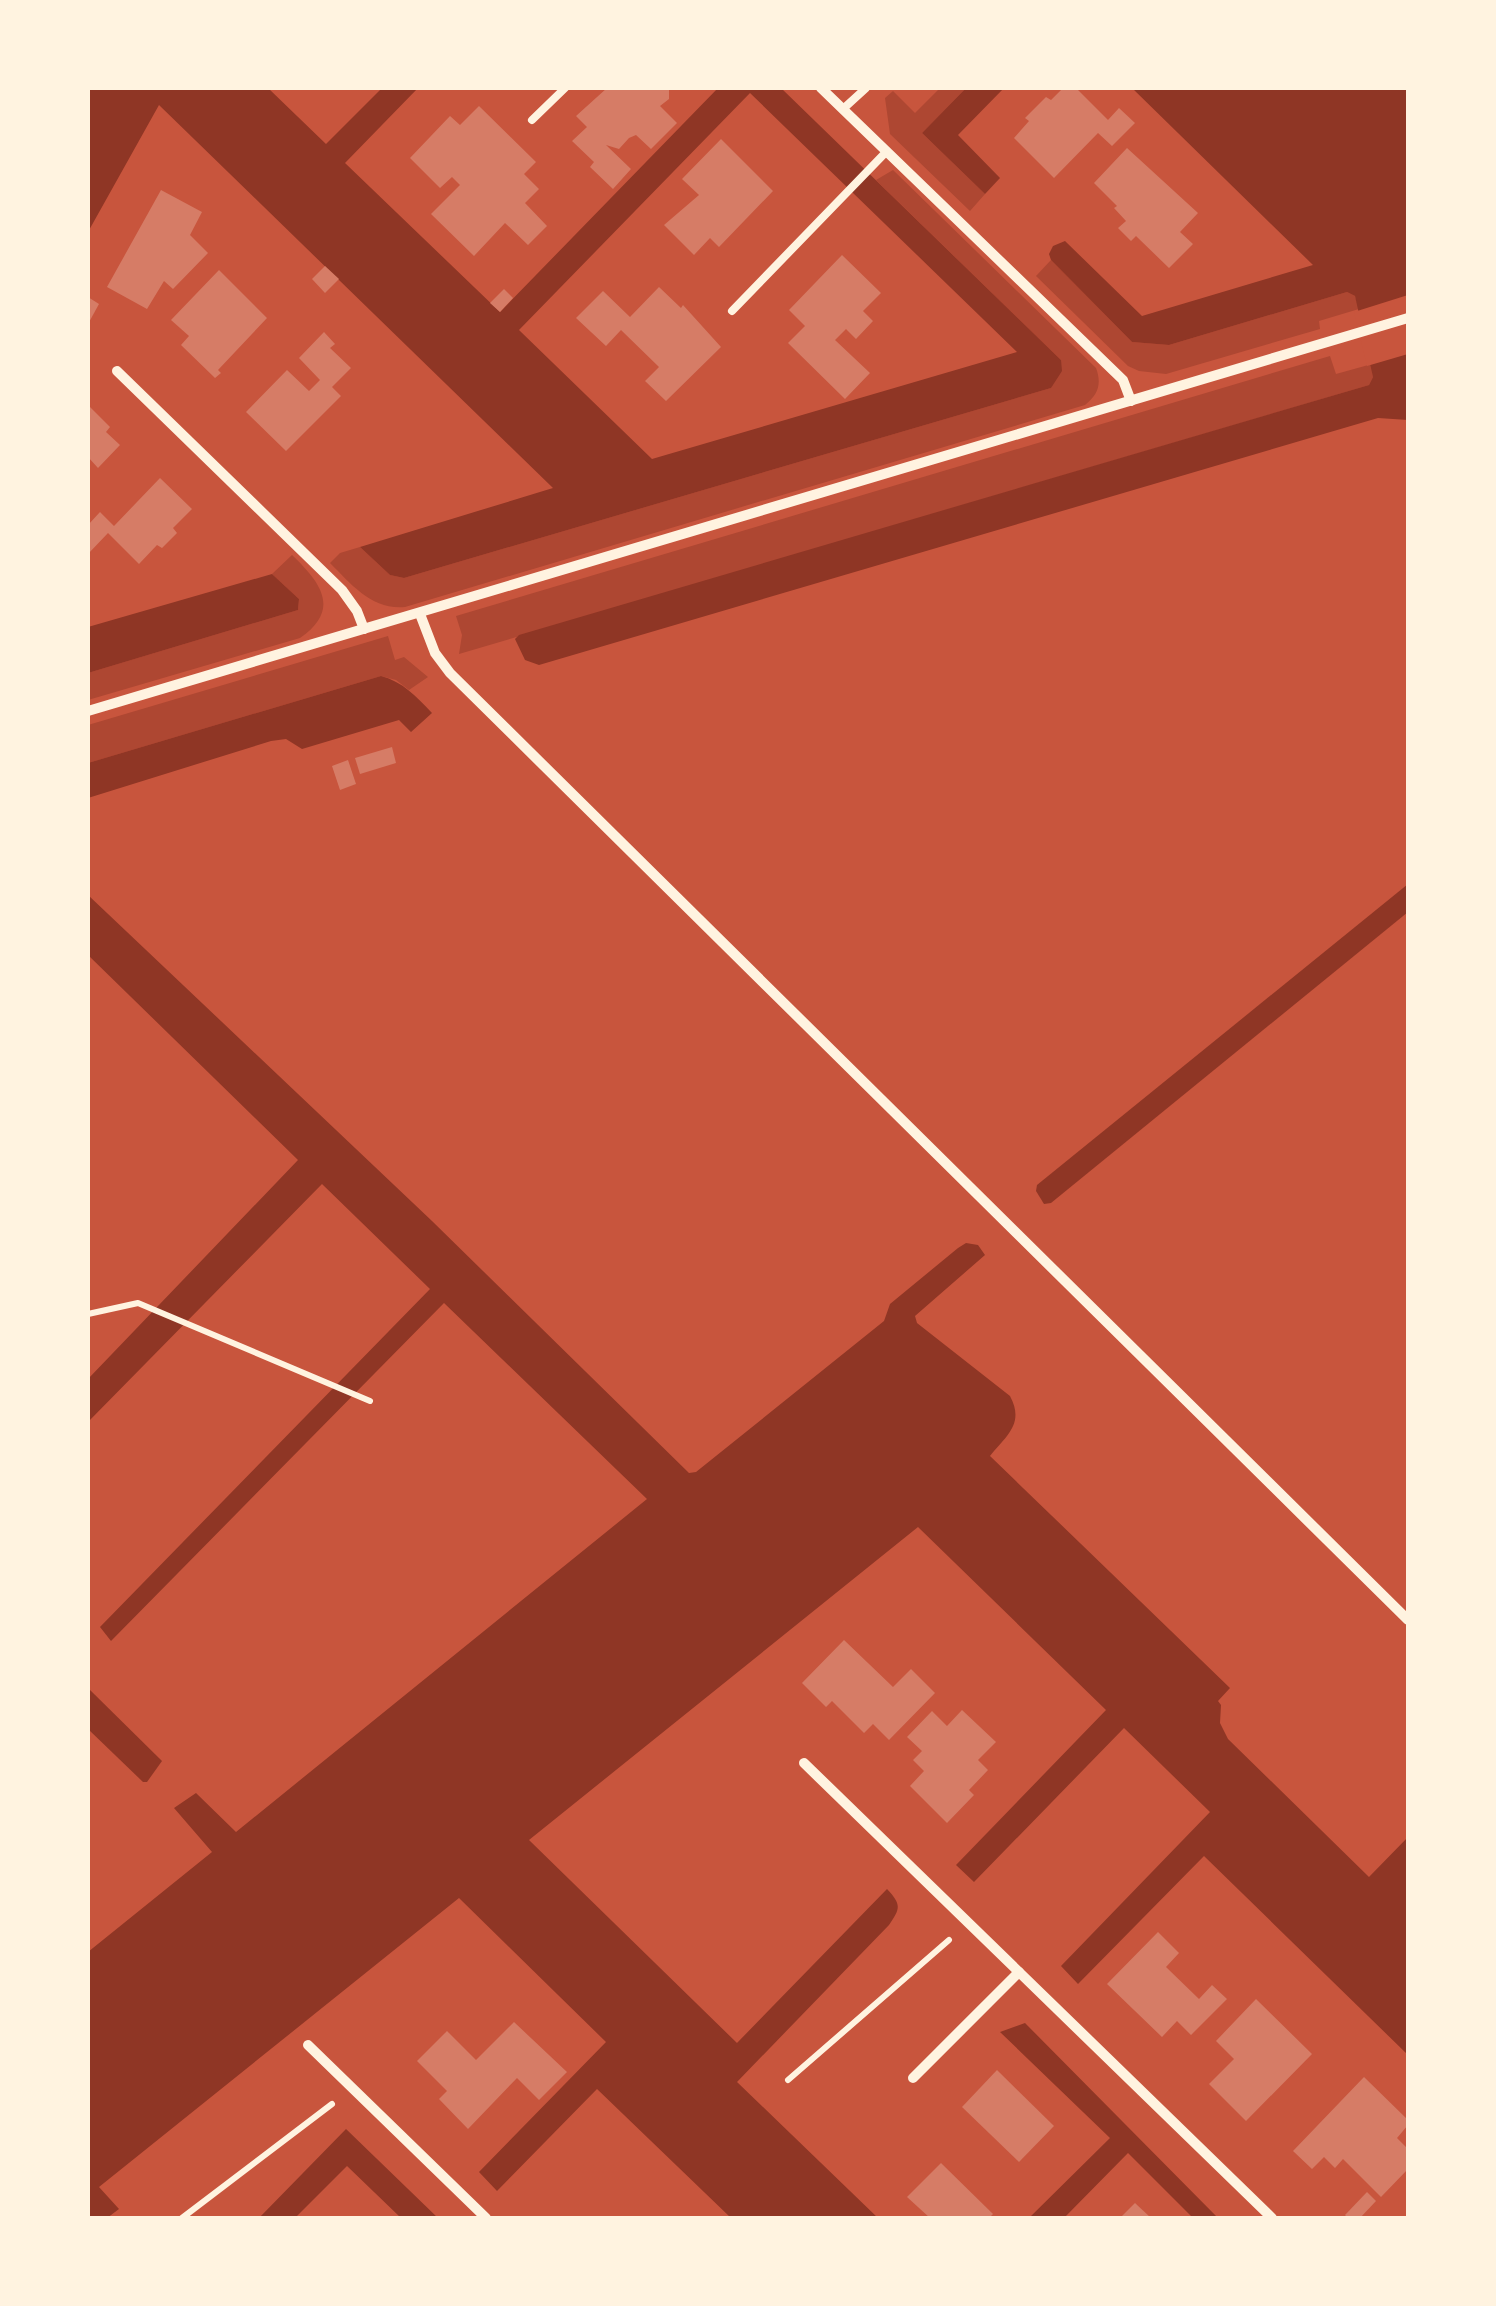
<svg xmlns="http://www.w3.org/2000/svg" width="1496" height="2306" viewBox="0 0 1496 2306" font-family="'PT Sans',sans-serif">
  <rect width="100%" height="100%" fill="#c8553d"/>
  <g fill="#ae4732">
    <path d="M940 88H966L922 133 985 194 970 211 890 134 885 98 893 91 915 113Z"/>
    <path d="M893 170 1096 368C1102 384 1098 395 1085 405L405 607C372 610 352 585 330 563L340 553 360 547 390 575 404 578 1051 388 1061 360 876 180Z"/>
    <path d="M1051 260 1132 342 1169 345 1347 292 1355 296 1359 309 1319 321 1320 329 1166 374 1139 371 1128 366 1036 276Z"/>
    <path d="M1330 356 1336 374 1372 364 1373 377 1369 385 459 654 462 635 456 616Z"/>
    <path d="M292 555C320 582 342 609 300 638L88 700V673L298 610 299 599 272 574Z"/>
    <path d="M388 636 395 660 404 657 428 677 409 690 396 680 381 676 88 763V725Z"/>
  </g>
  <g fill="#8f3625" fill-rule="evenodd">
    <path d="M88 88H268L326 144 382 88H418L345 163 500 312 718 88H781L1061 360 1062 371 1051 388 404 578 390 575 360 547 553 488 159 105 88 232ZM750 93 1017 352 652 459 519 330Z"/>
    <path d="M966 88H1004L958 135 1000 178 985 194 922 133Z"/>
    <path d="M1132 88H1408V420L1378 418 539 665 525 660 515 639 519 635 1369 385 1373 377 1355 296 1347 292 1169 345 1132 342 1051 260 1049 254 1053 246 1065 241 1142 316 1313 265Z"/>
    <path d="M272 574 299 599 298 610 88 673V627Z"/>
    <path d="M381 676C403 682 416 696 432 713L411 732 399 720 302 749 286 739 271 741 88 798V763Z"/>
    <path d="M1408 884V912L1051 1203 1044 1204 1036 1191 1037 1185Z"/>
    <path d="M88 895 432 1221 689 1473 696 1472 884 1321 890 1304 958 1248 966 1243 978 1245 985 1255 915 1316 917 1323 1010 1396C1025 1424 1006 1436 990 1456L1230 1688 1218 1701 1221 1705 1220 1723 1228 1739 1369 1877 1408 1837V2055L1204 1856 1078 1984 1061 1966 1210 1812 1124 1728 974 1882 956 1865 1106 1710 918 1527 529 1840 737 2043 887 1889C901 1904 901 1908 889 1925L737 2082 878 2218H731L597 2089 497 2191 479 2172 606 2042 459 1898 99 2187 119 2209 107 2218H88V1952L212 1852 174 1808 196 1793 236 1832 647 1499 444 1303 111 1641 100 1627 430 1289 322 1184 88 1422V1379L298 1160 88 955Z"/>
    <path d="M88 1688 162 1761 147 1782H143L88 1729Z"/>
    <path d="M1025 2023 1218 2218H1193L1128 2153 1064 2218H1029L1110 2138 1000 2032Z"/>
    <path d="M346 2129 438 2218H401L347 2166 295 2218H259Z"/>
  </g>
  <path fill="#c8553d" d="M1408 295V354L1367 366 1354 312Z"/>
  <g fill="#d67c66">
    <path d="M607 88H669V99L660 106 677 123 651 149 636 135 629 138 619 149 606 145 631 169 613 189 590 167 594 162 572 141 587 127 576 116Z"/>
    <path d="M1063 88H1076L1108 120 1119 108 1135 123 1112 146 1098 133 1054 178 1014 138 1029 121 1025 118 1046 97 1051 100Z"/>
    <path d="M479 106 536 162 524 174 539 189 525 203 547 226 528 245 505 223 474 256 431 214 460 185 452 177 440 188 410 158 450 116 460 125Z"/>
    <path d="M721 139 773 191 719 247 710 238 694 255 664 225 699 195 682 179Z"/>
    <path d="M1127 148 1198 213 1180 232 1193 244 1169 268 1136 236 1131 241 1118 228 1126 221 1114 208 1117 206 1094 183Z"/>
    <path d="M161 190 202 212 190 235 208 253 173 289 164 281 147 309 107 287Z"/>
    <path d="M842 255 881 293 863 311 873 321 856 339 846 329 835 340 870 373 845 399 788 343 805 326 789 310Z"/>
    <path d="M325 266 339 279 325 293 312 279Z"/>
    <path d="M219 270 267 318 218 370 221 373 215 378 181 345 189 336 171 320Z"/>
    <path d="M659 287 681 308 683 305 721 347 666 401 645 381 659 367 621 330 606 346 576 318 603 291 630 317Z"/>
    <path d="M504 289 513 298 500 312 490 303Z"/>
    <path d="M88 297 99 304 88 324Z"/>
    <path d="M324 332 335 344 330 348 351 368 332 387 341 396 286 451 246 412 287 370 309 391 320 380 299 358Z"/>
    <path d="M88 405 110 427 106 432 120 445 98 468 88 457Z"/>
    <path d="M160 478 192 509 173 528 177 533 162 548 157 545 139 564 108 533 88 554V525L100 512 114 526Z"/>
    <path d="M392 747 396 763 360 774 355 758Z"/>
    <path d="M348 760 356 784 340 790 332 766Z"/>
    <path d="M844 1640 893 1687 911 1669 935 1693 889 1740 873 1724 864 1733 832 1701 826 1707 802 1683Z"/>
    <path d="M962 1710 996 1742 978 1760 988 1770 969 1790 974 1795 947 1823 910 1786 924 1771 913 1760 922 1751 907 1737 932 1711 947 1726Z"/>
    <path d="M1158 1932 1179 1953 1166 1967 1199 1999 1212 1985 1227 1999 1191 2035 1177 2021 1162 2037 1107 1984Z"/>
    <path d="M1256 1999 1312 2054 1246 2121 1209 2084 1234 2059 1216 2041Z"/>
    <path d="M514 2022 567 2072 539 2100 517 2078 468 2129 439 2099 447 2091 417 2061 447 2031 476 2060Z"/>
    <path d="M997 2070 1054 2126 1019 2162 962 2107Z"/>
    <path d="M1364 2077 1408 2120V2125L1397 2138 1408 2149V2169L1381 2197 1343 2159 1335 2168 1324 2157 1312 2169 1293 2151Z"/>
    <path d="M941 2163 993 2214 989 2218H930L907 2197Z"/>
    <path d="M1367 2192 1376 2201 1360 2218H1348L1345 2215Z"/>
    <path d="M1135 2203 1151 2218H1120Z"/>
  </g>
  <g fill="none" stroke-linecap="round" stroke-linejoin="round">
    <g stroke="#fff3e0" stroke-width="6">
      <path d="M88 1314 138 1303 370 1401"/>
      <path d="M788 2080 949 1940"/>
      <path d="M182 2218 332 2104"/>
    </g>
    <g stroke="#fff3e0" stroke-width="8">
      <path d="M843 109 866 88"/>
      <path d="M532 120 565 88"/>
      <path d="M732 311 887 151"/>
    </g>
    <g stroke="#fff3e0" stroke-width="10">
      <path d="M821 88 1123 380 1131 401"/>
      <path d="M117 371 342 590 357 611 364 629"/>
      <path d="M420 614 435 653 450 673 1408 1620"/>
      <path d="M88 711 1408 318"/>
      <path d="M804 1763 1272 2218"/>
      <path d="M308 2045 486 2218"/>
      <path d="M913 2078 1019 1972"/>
    </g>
  </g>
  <rect width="1496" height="2306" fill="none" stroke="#fff3e0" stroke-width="180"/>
</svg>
